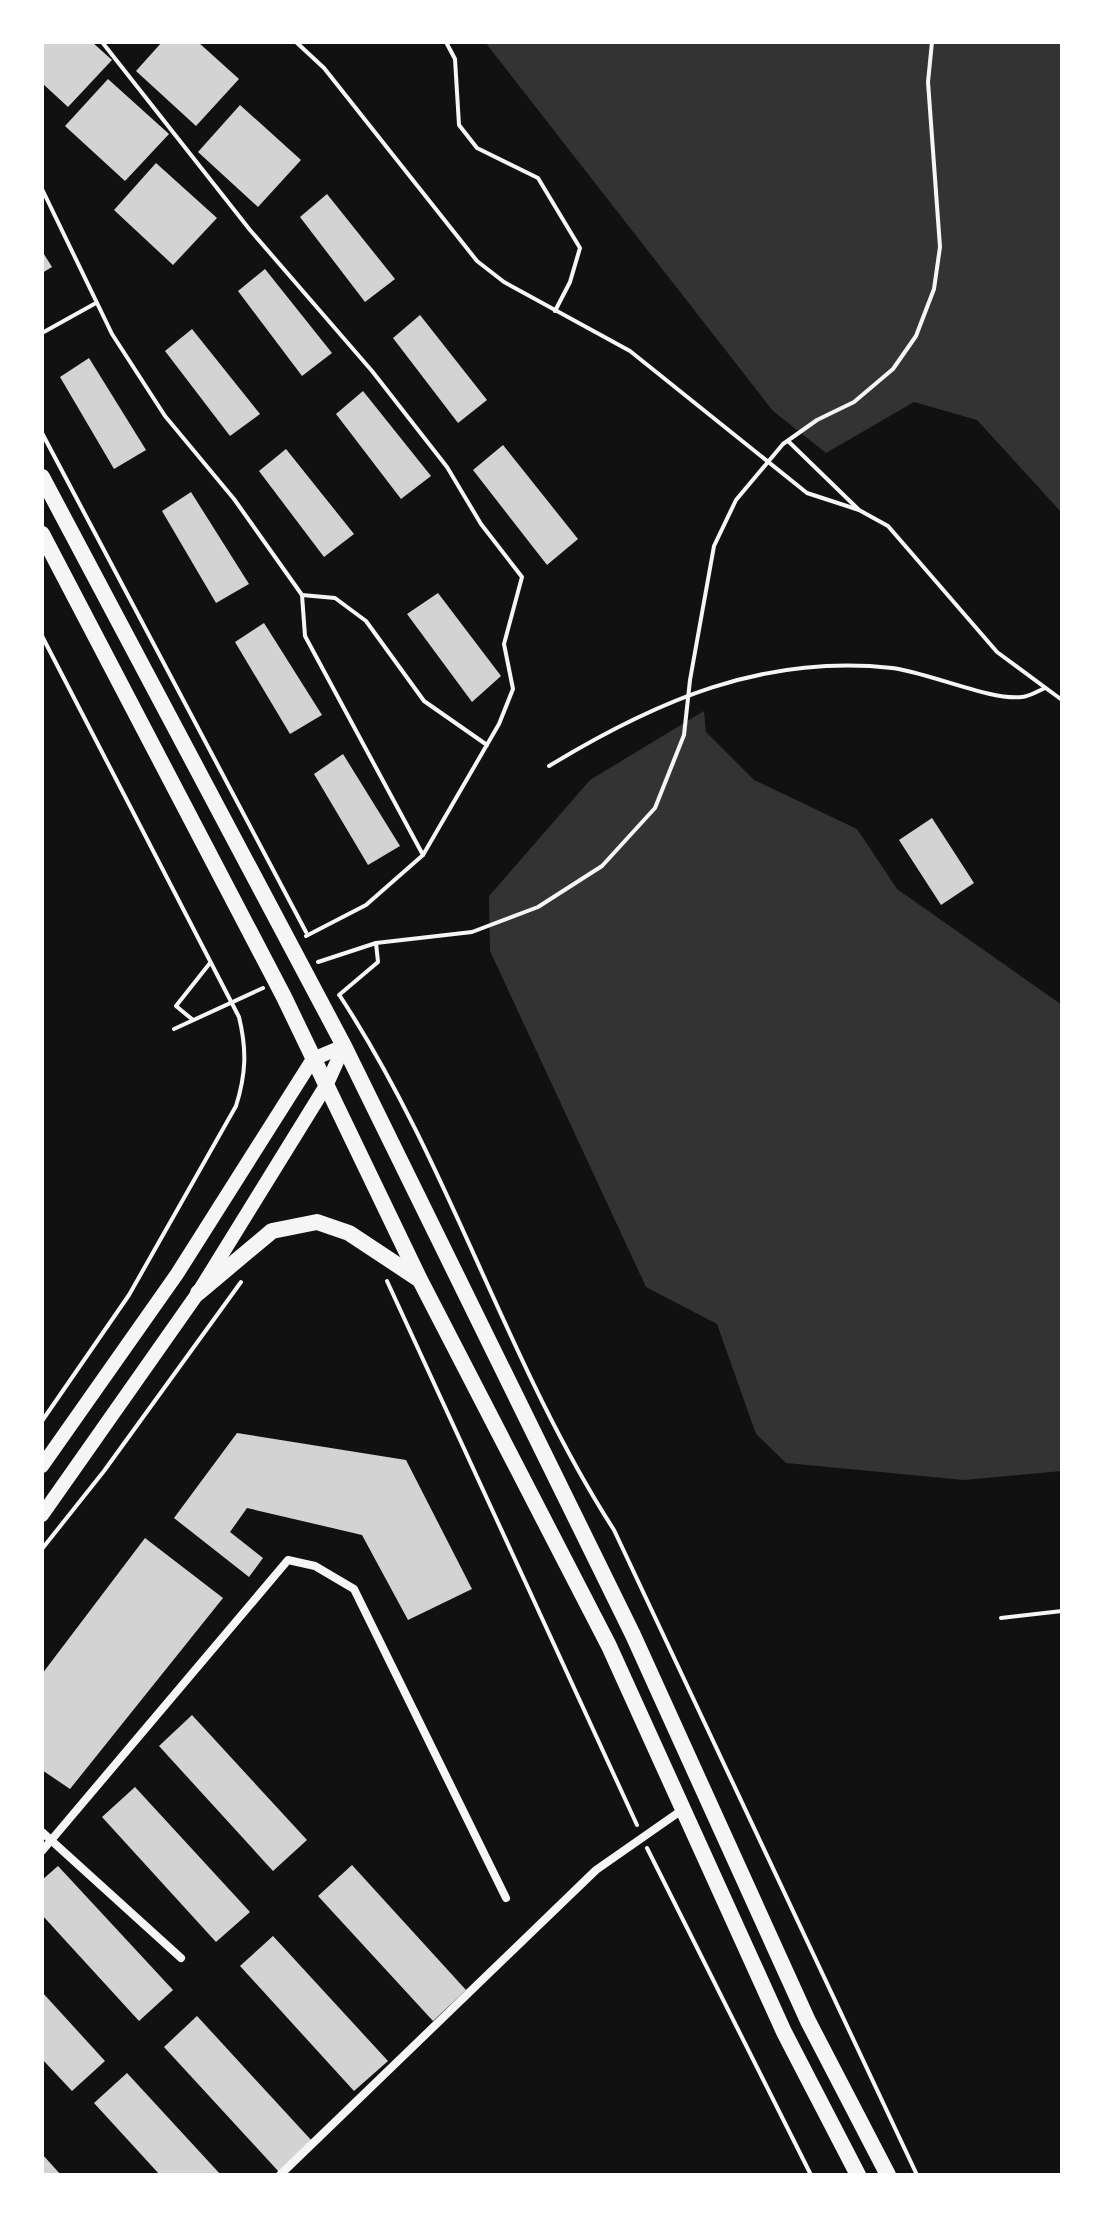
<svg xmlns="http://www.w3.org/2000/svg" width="1104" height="2217" viewBox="0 0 1104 2217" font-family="'IBM Plex Serif',serif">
  <rect width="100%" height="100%" fill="#111"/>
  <g fill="#333">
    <path d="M485 42H1062V513L977 420 914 402 826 453 773 411Z"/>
    <path d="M704 711 706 732 754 780 857 829 897 889 1062 1005V1471L964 1480 786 1463 756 1434 717 1324 646 1287 490 951 489 896 590 780Z"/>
  </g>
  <g fill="#d3d3d3">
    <path d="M42 42H92L112 60 68 107 42 83Z"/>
    <path d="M162 42H198L239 79 196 126 136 71Z"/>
    <path d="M108 79 169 134 125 181 65 126Z"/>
    <path d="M240 105 301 160 258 207 198 152Z"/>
    <path d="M156 163 217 218 173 265 114 210Z"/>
    <path d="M327 194 395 279 365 302 300 217Z"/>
    <path d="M42 251 52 267 42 273Z"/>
    <path d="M265 269 332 353 302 376 238 291Z"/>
    <path d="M420 315 487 400 458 423 393 338Z"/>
    <path d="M192 329 260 414 230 436 165 351Z"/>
    <path d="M89 358 146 450 114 469 60 377Z"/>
    <path d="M363 391 431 476 401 499 336 414Z"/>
    <path d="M503 445 578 539 547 565 473 470Z"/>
    <path d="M286 449 354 534 324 557 259 471Z"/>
    <path d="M191 492 249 584 216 603 162 511Z"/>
    <path d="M438 593 501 676 472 702 407 614Z"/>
    <path d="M264 623 322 715 290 734 235 642Z"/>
    <path d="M343 754 400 846 368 865 314 774Z"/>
    <path d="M932 818 974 883 941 905 899 840Z"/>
    <path d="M237 1433 406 1460 472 1589 408 1620 362 1535 247 1508 230 1532 263 1558 249 1577 174 1518Z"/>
    <path d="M145 1538 223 1598 70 1789 42 1770V1674Z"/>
    <path d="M192 1715 307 1840 273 1871 159 1746Z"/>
    <path d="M135 1787 250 1912 216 1942 102 1817Z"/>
    <path d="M352 1865 466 1990 433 2021 318 1896Z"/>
    <path d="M58 1866 173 1990 139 2021 42 1915V1880Z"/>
    <path d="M273 1936 388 2061 354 2091 240 1966Z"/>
    <path d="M42 1992 105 2061 72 2091 42 2059Z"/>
    <path d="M197 2016 312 2141 279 2172 164 2047Z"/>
    <path d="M127 2073 221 2175H160L94 2103Z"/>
    <path d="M42 2154 61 2175H42Z"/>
  </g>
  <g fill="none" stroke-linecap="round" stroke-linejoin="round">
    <g stroke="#f5f5f5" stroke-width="4">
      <path d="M102 42 250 230 372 371 447 467 481 524 522 577 504 644 513 689 499 724 423 855 366 905 306 936"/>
      <path d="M296 42 324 68 477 261 504 282 630 351 807 493 859 510 888 526 997 652 1062 700"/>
      <path d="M446 42 455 59 459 125 477 148 538 178 580 248 570 282 555 311"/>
      <path d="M42 189 112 334 165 416 234 499 302 595 305 636 423 855"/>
      <path d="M42 333 96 303"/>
      <path d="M42 433 306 932"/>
      <path d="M788 441 858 509"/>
      <path d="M302 595 335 598 366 621 424 701 487 745"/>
      <path d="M42 636 239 1017C247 1050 246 1074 236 1106L129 1295 42 1421"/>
      <path d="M549 766C656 701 763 654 892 668 927 672 991 701 1022 697 1029 697 1038 691 1045 688"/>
      <path d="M318 962 376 943 472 932 538 907 602 866 655 808 684 735 690 680 714 546 736 500 783 444 817 420 854 402 893 369 916 336 934 289 940 247 928 82 932 42"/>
      <path d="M339 995 378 962 376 943"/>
      <path d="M340 996C450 1164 506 1362 614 1530L917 2175"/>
      <path d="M193 1020 176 1006 210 963"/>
      <path d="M174 1029 263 988"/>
      <path d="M387 1281 637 1825"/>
      <path d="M42 1549 104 1471 241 1282"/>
      <path d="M1001 1618 1062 1611"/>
      <path d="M647 1848 811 2175"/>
    </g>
    <g stroke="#f5f5f5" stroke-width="8">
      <path d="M42 1832 181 1958"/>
      <path d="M42 1851 288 1560 315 1566 354 1589 506 1898"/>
      <path d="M280 2175 596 1870 682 1810"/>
    </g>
    <g stroke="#f5f5f5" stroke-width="14">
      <path d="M42 1466 177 1274 313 1059 344 1046"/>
      <path d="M42 1515 198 1293 327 1084 344 1046"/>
    </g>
    <g stroke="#f5f5f5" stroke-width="16">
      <path d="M42 477 344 1046 633 1635 808 2021 888 2175"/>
      <path d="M42 534 284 997 420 1280 609 1646 784 2032 858 2175"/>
      <path d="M198 1293 272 1231 317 1222 349 1233 417 1278"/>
    </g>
  </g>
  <rect width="1104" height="2217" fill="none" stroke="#ffffff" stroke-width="88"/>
</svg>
